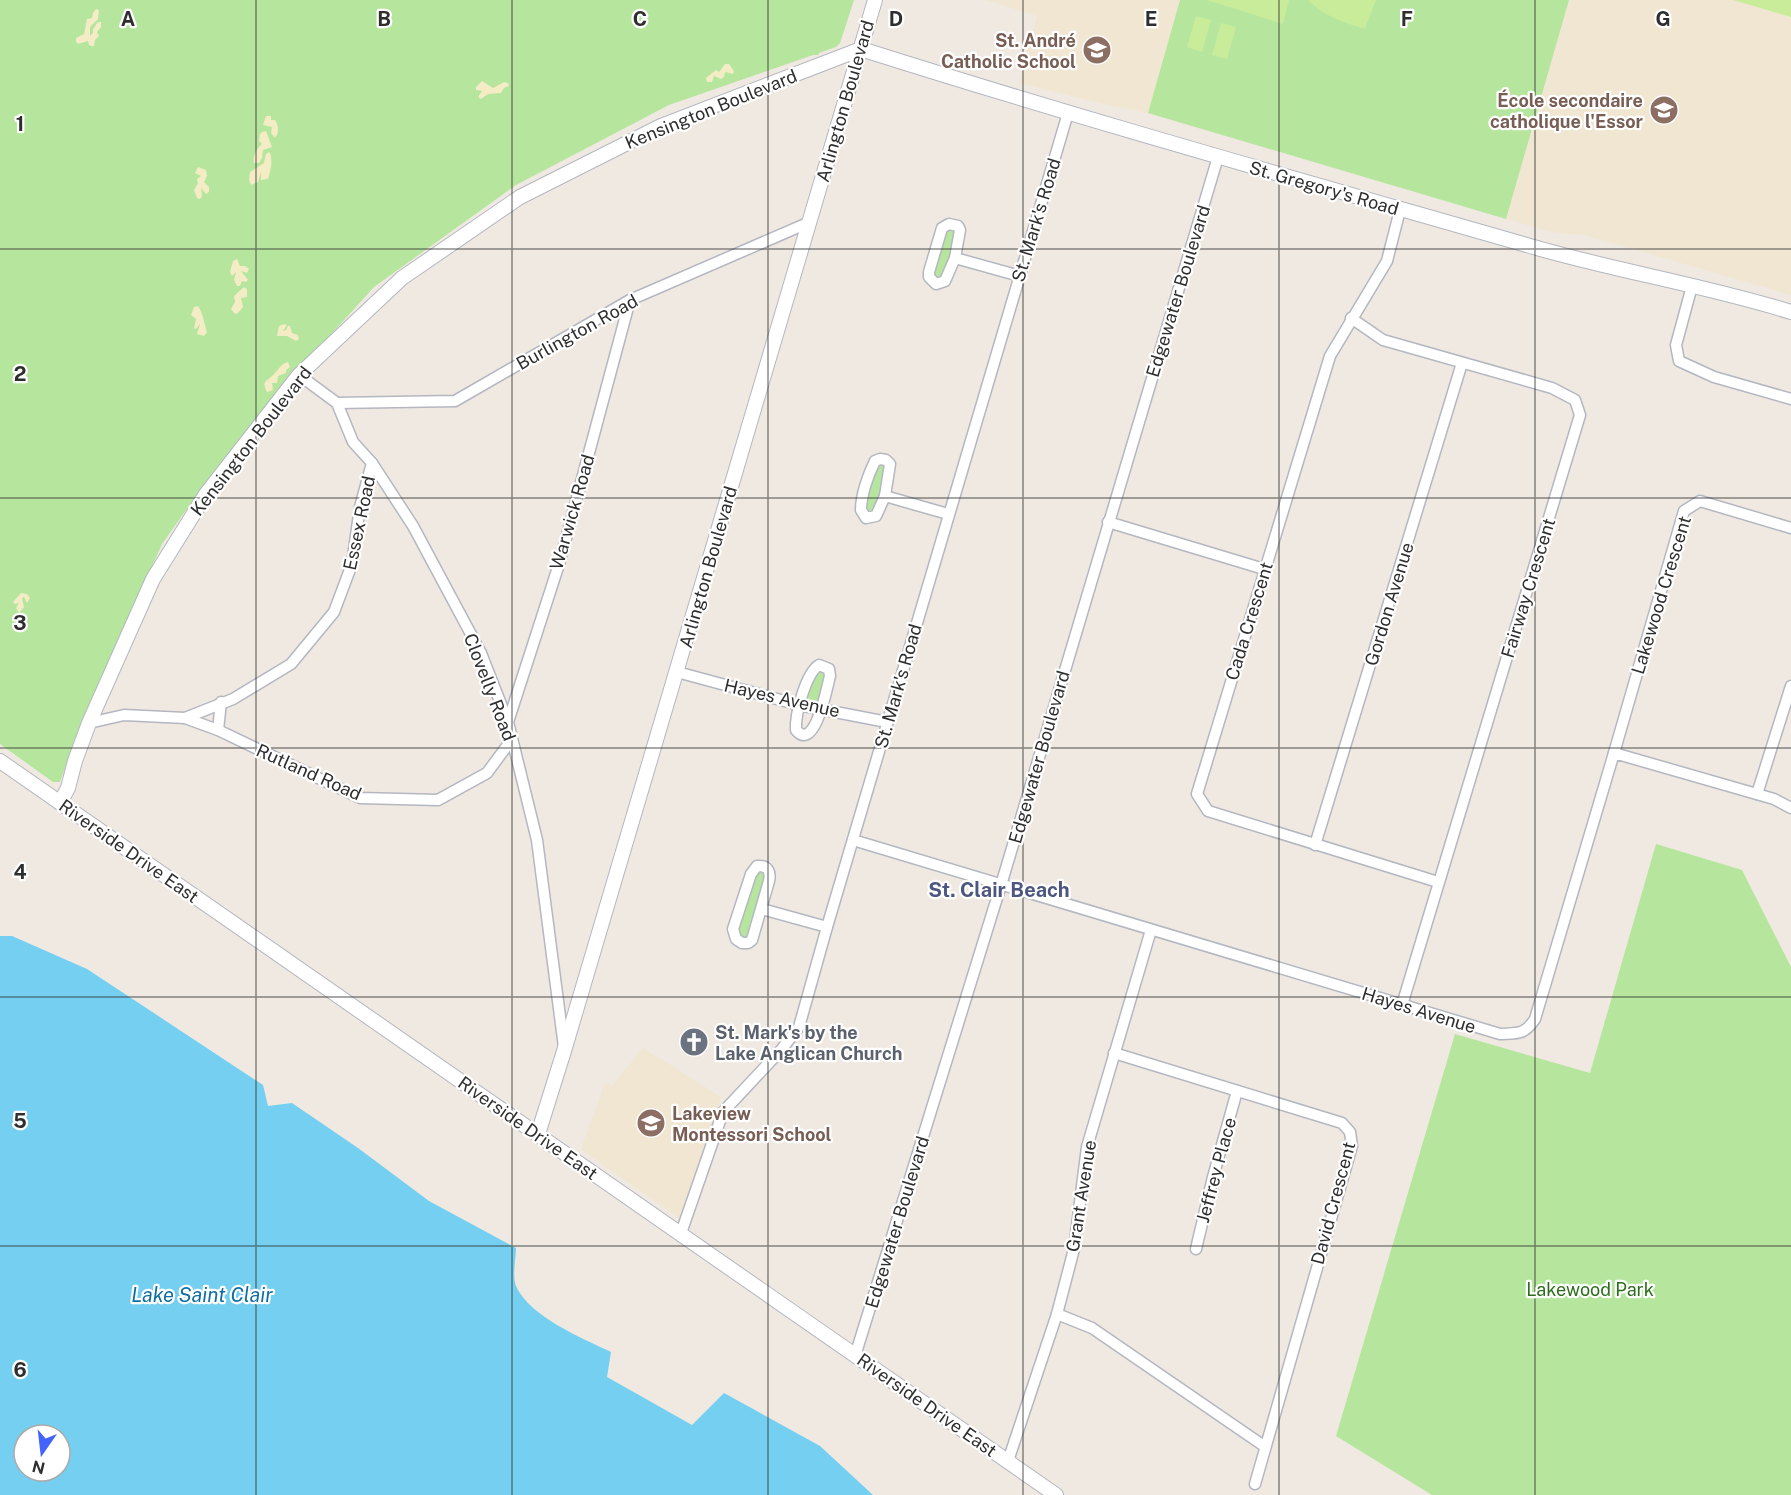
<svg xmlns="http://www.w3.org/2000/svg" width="1791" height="1495" viewBox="0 0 1791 1495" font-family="'Public Sans',sans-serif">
  <rect width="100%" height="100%" fill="#efe9e1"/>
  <g fill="#f0e6d1">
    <path d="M986 0H1180L1148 113 1103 104 1019 83 1037 16Z"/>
    <path d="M1569 0H1791V295L1585 235 1556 233 1506 219Z"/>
    <path d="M643 1048 721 1097 679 1218 581 1149 605 1083 613 1085Z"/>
  </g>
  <g fill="#b6e59e">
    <path d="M0 0H854L840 43 836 47 819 53 818 55H813L669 105 516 185 374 287 267 405 206 482 162 544 82 720 60 782H53L0 744Z"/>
    <path d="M1180 0H1569L1506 219 1148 113Z"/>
    <path d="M954 229 957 237 943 277H934V264L946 230Z"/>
    <path d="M880 463 885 465V479L875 512H870L865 508C865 495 870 471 880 463Z"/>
    <path d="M823 670 826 674 820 701H813L806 697 814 673Z"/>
    <path d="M1656 844 1742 870 1791 967V1495H1432L1336 1436 1455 1034 1590 1073Z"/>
    <path d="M763 870 767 877 748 937H742L737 933 755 872Z"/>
  </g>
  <g fill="#f3ecc5">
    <path d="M96 9 99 10 98 19 90 27V36L93 33V29L98 22H101V27L97 32 99 36 95 40 94 46H91L89 45 88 41 78 44 76 42V38L84 34 87 19 92 18 93 13Z"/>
    <path d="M725 64H729L734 71 733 74 725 72 724 77 721 79 714 76 712 82H707L706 78 716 70 719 72Z"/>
    <path d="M482 81 493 88 504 82 508 83 509 86 504 88 501 93 488 94 481 99 478 97 482 91 476 90V87Z"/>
    <path d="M266 116H271V120H275C279 126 279 133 275 138L271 133 272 127 263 125Z"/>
    <path d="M266 131 272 147 263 150 262 158 259 163H254C252 157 257 148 262 144L259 141 260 134 262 132Z"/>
    <path d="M269 152C274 158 270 173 268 179L261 180V172L258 182 251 185 249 180 250 172 264 163 266 154Z"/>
    <path d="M198 167 206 170 207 176 204 182 209 187V192L206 194 201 188 202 196 200 199 197 198 194 190 198 183 197 179 201 176 195 173Z"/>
    <path d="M237 259 240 266H245L249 269 247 273 241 271 248 280 246 282 242 281 240 286H237L234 280 236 272 232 276 230 272 233 261Z"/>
    <path d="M244 287 247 289V297L241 298 243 307 238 313 235 314 231 309 235 302 234 296Z"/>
    <path d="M198 306C204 315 204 324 207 332L204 336 197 334 200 324 197 328 194 329 196 319 191 315 194 307Z"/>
    <path d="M284 324 287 325 283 331 286 330 288 326H290L292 333 298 335 299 339 296 341 287 336H277L279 326Z"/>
    <path d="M288 362 290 367 286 370V373L278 376 277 383H272L273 390 267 392C262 382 265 382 272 376 279 370 280 364 288 362Z"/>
    <path d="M21 593 27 594 30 598 27 603 24 597 22 598 24 607 19 613 16 608 19 603 15 604 13 602Z"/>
  </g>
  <g fill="#c9ec9a">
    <path d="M1207 0H1289L1283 24Z"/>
    <path d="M1308 0H1376L1365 29C1343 22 1325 17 1308 0Z"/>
    <path d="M1733 0H1791V17Z"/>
    <path d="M1196 16 1211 20 1202 52 1187 47Z"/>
    <path d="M1221 23 1236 27 1227 59 1212 55Z"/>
  </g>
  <path fill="#75cff0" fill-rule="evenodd" d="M0 936H12L87 969 263 1085 268 1106 292 1103 358 1148 429 1201 516 1248C516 1258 512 1276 516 1286 530 1317 582 1338 611 1352L607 1377 692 1425 724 1393 820 1446 873 1495H0ZM24 1435H60V1471H24Z"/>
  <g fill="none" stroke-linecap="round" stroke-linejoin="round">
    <g stroke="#b4b7c1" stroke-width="13">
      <g id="minor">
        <path d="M1400 210 1387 261 1330 356 1197 794 1208 811 1438 882"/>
        <path d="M949 224 958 226 960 230 955 258 945 281 936 284 929 277V272L942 228Z"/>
        <path d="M955 258 1020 276"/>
        <path d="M1692 286 1676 345 1679 361 1714 377 1791 399"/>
        <path d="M1351 318 1383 340 1552 388 1575 400 1580 415 1402 1005"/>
        <path d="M299 375 337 403 353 442 372 463 413 526 481 653 508 722 537 840 564 1047"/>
        <path d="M337 403 455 401 630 300 810 222"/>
        <path d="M880 459 886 460 890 464 885 496 876 516 866 518 861 510C861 495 868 475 875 461Z"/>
        <path d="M885 496 948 514"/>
        <path d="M1108 522 1264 569"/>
        <path d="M819 665 829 669 830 676C827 687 815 753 796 730 795 714 806 673 819 665Z"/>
        <path d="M677 672 799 705 887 722"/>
        <path d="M185 718 233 699 291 664 334 612 352 564 360 507 372 463"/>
        <path d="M508 722 560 561 630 300"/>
        <path d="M89 723 124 715 185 718 218 730 360 798 438 800 487 773 512 739"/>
        <path d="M218 730 221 702"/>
        <path d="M1614 753 1684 511 1700 501 1791 528"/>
        <path d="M1757 794 1791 686"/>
        <path d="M853 840 1500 1034C1519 1033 1524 1035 1535 1019L1614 753 1774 799 1791 808"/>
        <path d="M1315 845 1462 363"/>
        <path d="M757 866C768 865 771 872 769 881L752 940 748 943H742L736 939 733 929 751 874Z"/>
        <path d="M762 909 827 927"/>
        <path d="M1114 1053 1342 1123 1350 1132 1352 1146 1255 1484"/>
        <path d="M681 1233 723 1112 781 1050 799 1027 827 927 1068 113"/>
        <path d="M1196 1249 1213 1177 1237 1091"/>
        <path d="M1057 1314 1092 1328 1264 1446"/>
        <path d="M855 1356 1001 885 1218 157"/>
        <path d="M1008 1461 1057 1314 1074 1249 1087 1147 1151 930"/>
      </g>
    </g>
    <g stroke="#b4b7c1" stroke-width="16">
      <g id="tertiary">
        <path d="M861 49C1085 120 1311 183 1537 248 1621 272 1708 286 1791 312"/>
        <path d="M0 761 1056 1495"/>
        <path d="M60 803 68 788 75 761 89 723 153 579 206 494 299 375 402 278 520 197 661 126 861 49"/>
        <path d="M538 1134 564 1051 875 0"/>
      </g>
    </g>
    <use href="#minor" stroke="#fff" stroke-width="10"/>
    <use href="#tertiary" stroke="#fff" stroke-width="14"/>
  </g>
  <path fill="none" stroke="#2e2e2e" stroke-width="1.5" stroke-opacity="0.55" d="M256 0V1495M512 0V1495M768 0V1495M1023 0V1495M1279 0V1495M1535 0V1495M0 249H1791M0 498H1791M0 748H1791M0 997H1791M0 1246H1791"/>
  <defs>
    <g id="school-disc" transform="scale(1.5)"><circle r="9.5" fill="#8d6e63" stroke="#fff"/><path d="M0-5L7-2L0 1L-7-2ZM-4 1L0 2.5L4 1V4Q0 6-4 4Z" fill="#fff"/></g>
    <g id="church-disc" transform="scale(1.5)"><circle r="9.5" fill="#6b7280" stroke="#fff"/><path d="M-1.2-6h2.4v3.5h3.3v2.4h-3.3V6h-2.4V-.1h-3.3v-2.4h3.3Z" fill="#fff"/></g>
  </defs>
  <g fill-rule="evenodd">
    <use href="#school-disc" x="1097" y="50"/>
    <use href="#school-disc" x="1664" y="110"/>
    <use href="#church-disc" x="694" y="1042"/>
    <use href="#school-disc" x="651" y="1123"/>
  </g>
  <g text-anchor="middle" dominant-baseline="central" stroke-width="4.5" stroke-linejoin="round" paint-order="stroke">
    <g font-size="18" font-weight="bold" fill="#785e54" stroke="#fff" text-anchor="end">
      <text x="1076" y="40">St. André<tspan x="1076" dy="21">Catholic School</tspan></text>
      <text x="1643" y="100">École secondaire<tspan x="1643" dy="21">catholique l'Essor</tspan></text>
      <text x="672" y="1113" text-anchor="start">Lakeview<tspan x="672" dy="21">Montessori School</tspan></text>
    </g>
    <g font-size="18" fill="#2e2e2e" stroke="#fff">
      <text transform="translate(845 101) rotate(-74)">Arlington Boulevard</text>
      <text transform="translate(711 109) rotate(-22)">Kensington Boulevard</text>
      <text transform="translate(1324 188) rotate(16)">St. Gregory's Road</text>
      <text transform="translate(1036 220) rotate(-73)">St. Mark's Road</text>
      <text transform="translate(1178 291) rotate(-73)">Edgewater Boulevard</text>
      <text transform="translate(577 332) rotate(-29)">Burlington Road</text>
      <text transform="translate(251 441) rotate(-52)">Kensington Boulevard</text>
      <text transform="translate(572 512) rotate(-74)">Warwick Road</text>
      <text transform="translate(359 523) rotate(-78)">Essex Road</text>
      <text transform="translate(708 567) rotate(-74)">Arlington Boulevard</text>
      <text transform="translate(1528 588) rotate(-73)">Fairway Crescent</text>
      <text transform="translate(1661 595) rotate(-73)">Lakewood Crescent</text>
      <text transform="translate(1389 604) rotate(-73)">Gordon Avenue</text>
      <text transform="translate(1249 621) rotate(-73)">Cada Crescent</text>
      <text transform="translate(898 686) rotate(-74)">St. Mark's Road</text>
      <text transform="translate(490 687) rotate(69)">Clovelly Road</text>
      <text transform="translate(782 698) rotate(13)">Hayes Avenue</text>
      <text transform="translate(1039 757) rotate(-74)">Edgewater Boulevard</text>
      <text transform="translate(309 772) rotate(24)">Rutland Road</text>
      <text transform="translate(129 851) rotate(35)">Riverside Drive East</text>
      <text transform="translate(1419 1010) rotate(17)">Hayes Avenue</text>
      <text transform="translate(528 1128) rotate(35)">Riverside Drive East</text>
      <text transform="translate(1216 1170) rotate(-75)">Jeffrey Place</text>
      <text transform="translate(1081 1196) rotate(-81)">Grant Avenue</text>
      <text transform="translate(1333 1203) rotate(-75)">David Crescent</text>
      <text transform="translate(897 1222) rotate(-73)">Edgewater Boulevard</text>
      <text transform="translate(927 1405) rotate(35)">Riverside Drive East</text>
    </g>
    <g font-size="18" font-weight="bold" fill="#5b616d" stroke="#fff" text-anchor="start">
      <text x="715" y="1032">St. Mark's by the<tspan x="715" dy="21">Lake Anglican Church</tspan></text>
    </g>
    <g font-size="18" fill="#2c6e1b" stroke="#fff">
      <text x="1590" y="1289">Lakewood Park</text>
    </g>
    <g font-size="20" font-weight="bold" fill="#4d5680" stroke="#fff">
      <text x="999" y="890">St. Clair Beach</text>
    </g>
    <g font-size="20" font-style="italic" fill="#0d6fa3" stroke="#fff">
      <text x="202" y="1295">Lake Saint Clair</text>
    </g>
  </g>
  <g font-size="20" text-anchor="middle" font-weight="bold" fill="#2e2e2e" stroke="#fff" stroke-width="4.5" stroke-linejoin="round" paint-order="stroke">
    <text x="128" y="26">A</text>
    <text x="384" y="26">B</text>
    <text x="640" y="26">C</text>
    <text x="896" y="26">D</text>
    <text x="1151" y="26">E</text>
    <text x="1407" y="26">F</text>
    <text x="1663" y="26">G</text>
    <text x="20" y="131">1</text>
    <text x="20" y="381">2</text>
    <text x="20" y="630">3</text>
    <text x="20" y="879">4</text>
    <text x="20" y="1128">5</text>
    <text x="20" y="1377">6</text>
  </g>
  <g transform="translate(42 1453) rotate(194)"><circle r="28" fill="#ffffff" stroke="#ababab" stroke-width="1.5"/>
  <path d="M0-4.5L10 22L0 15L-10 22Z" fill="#4264fb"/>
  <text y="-9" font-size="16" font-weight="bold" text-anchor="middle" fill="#2e2e2e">N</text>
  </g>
</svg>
